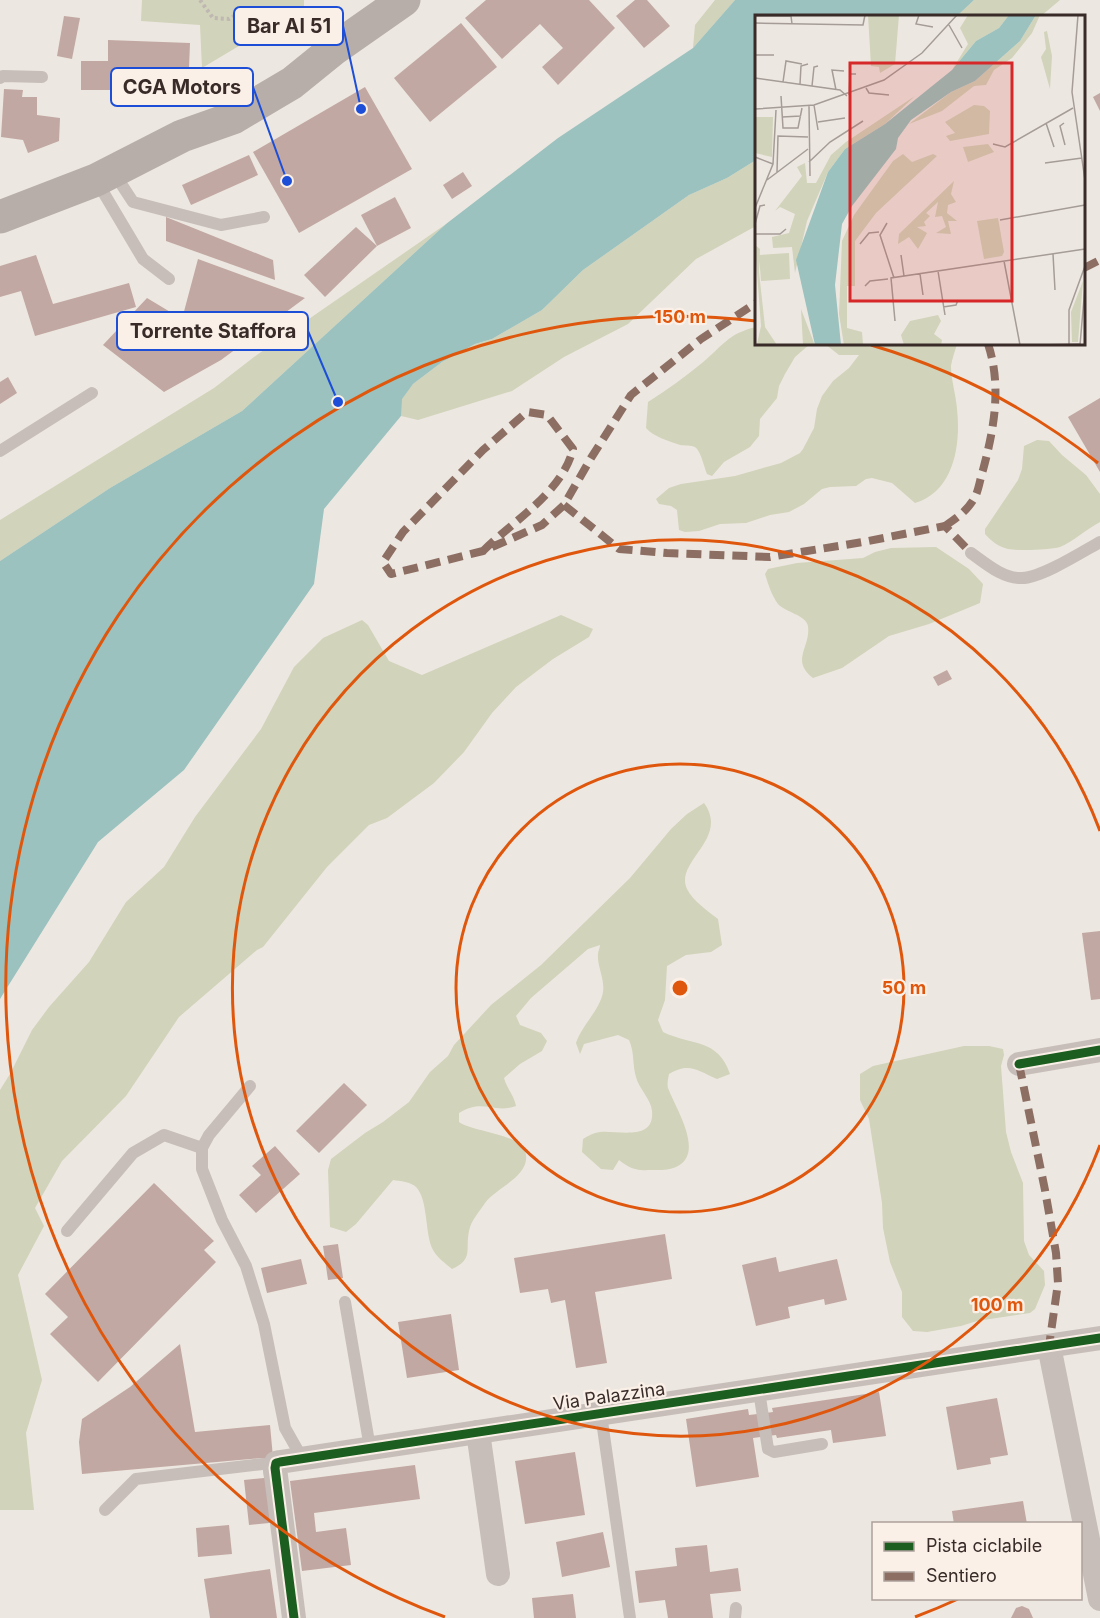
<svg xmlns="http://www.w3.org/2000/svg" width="1100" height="1618" viewBox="0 0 1100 1618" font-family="Inter,sans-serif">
  <rect width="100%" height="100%" fill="#ede7e1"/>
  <g fill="#d1d3ba">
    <path d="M142 0H304V7L202 68 200 25 141 21Z"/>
    <path d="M715 0H735L693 48 695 25Z"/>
    <path d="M974 0H1060L1041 16H957Z"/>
    <path d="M756 160V226L696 259 628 324 564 357 512 391 418 420 401 416V399L413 384 442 362 475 344 492 339 542 310 583 270 689 195 727 178Z"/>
    <path d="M446 224 242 411 110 488 0 561V520L214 388 254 357Z"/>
    <path d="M756 327V344H810L795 357 785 374 779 386 777 398 760 419 759 436 754 442 750 447 724 462 712 476 707 474C704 467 701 451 695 447 691 445 685 446 680 445 669 441 654 437 646 428L648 402C667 390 685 377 702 363 724 345 727 334 756 327Z"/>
    <path d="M825 344H957C955 351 952 359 951 366 951 380 956 395 957 409 961 445 954 491 915 503L892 483 872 478 866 479 856 486 830 487 822 489 804 504 789 512 770 515 746 523 720 524 699 531 685 532 679 530 677 510 671 506 659 504 656 499 669 488 681 484 735 476 781 463 800 453 803 449 814 428 817 409 822 396 833 381 849 368 859 355H839Z"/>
    <path d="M1037 440 1049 441 1062 455 1086 475 1100 494V522C1088 528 1071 543 1060 547 1049 550 1020 551 1008 549 999 547 991 541 985 534V529L1018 480 1022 469 1024 446Z"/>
    <path d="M936 547 969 569 983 584 980 603 929 624 889 636 842 668 813 678C790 660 811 647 808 626 806 615 785 612 778 604 772 596 768 584 765 574L768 569 797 563 863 558 875 552 891 548Z"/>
    <path d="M561 615 593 629 589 637 553 659 516 687 492 713 464 752 434 783 387 818 369 825 327 867 263 947 257 950 179 1017 126 1096 62 1161 35 1208 44 1226 18 1275 42 1380 26 1433 34 1510H0V1090L10 1074 32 1030 49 1007 89 962 126 902 164 867 195 817 261 729 294 667 323 638 362 620 368 625 389 661 422 675Z"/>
    <path d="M704 803C730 839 674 861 687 889 693 901 708 911 718 919L722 945 711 952 686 955 667 966 665 1000 658 1020 663 1032C692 1046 718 1038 730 1074L717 1079C697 1070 689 1062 669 1074 668 1079 667 1084 668 1088 675 1107 706 1154 676 1167 668 1171 657 1170 648 1170 636 1171 629 1168 619 1160L613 1170 601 1169 582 1152 583 1139C588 1136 593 1133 600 1132 617 1130 655 1142 652 1111 651 1099 639 1089 636 1077 632 1064 635 1054 629 1040L618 1035 584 1044 580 1054 576 1043C582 1025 600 1010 603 992 605 979 597 966 598 954 598 951 600 948 600 945L588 949 531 998 516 1016 520 1025 541 1033 547 1041 542 1051 520 1064 504 1078C507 1089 514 1095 516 1106 493 1114 483 1098 459 1113V1122C473 1132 520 1134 525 1151 533 1175 497 1187 485 1203 480 1211 471 1220 469 1231 465 1250 474 1259 452 1269 445 1263 436 1257 432 1248 425 1232 428 1199 416 1187 411 1182 400 1181 393 1180L356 1224 346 1232 330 1227 328 1170 331 1159 365 1133 383 1122 409 1102 430 1072 448 1056 454 1045 491 1005 541 965 630 878 671 829 687 814Z"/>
    <path d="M964 1046H989L1003 1049 1004 1055 1001 1066 1006 1132 1011 1152 1023 1183 1024 1241 1029 1255 1044 1271 1045 1285 1035 1309 1030 1313 977 1321 961 1326 927 1332 913 1331 902 1317V1292L890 1262 883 1228 882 1203 869 1119 860 1100V1074L873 1066Z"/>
  </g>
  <path fill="#9bc2be" d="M735 0H974L957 16H756V160L727 178 689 195 583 270 542 310 492 339 475 344 442 362 413 384 402 399 401 416 324 509 314 584 184 770 98 842 0 999V561L110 488 242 411 446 224 558 138 693 48Z"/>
  <g fill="#c2a8a2">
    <path d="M486 0H589L615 28 558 85 542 67 563 48 540 24 502 59 465 18Z"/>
    <path d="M635 0H647L670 26 644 48 616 16Z"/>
    <path d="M64 16 80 18 72 59 57 56Z"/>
    <path d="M461 23 497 67 430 122 394 78Z"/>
    <path d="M108 40 190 43 189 68 164 67V82H120V90H81V61H108Z"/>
    <path d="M365 87 412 169 299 233 253 152Z"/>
    <path d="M4 89 23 90 22 97H37V115L60 118 59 141 28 153 23 140 1 137Z"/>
    <path d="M1100 93V111L1093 97Z"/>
    <path d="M249 155 258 175 191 205 182 185Z"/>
    <path d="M463 172 472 186 452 199 443 185Z"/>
    <path d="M395 197 411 228 377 246 361 215Z"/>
    <path d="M166 217 273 260 275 280 166 241Z"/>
    <path d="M356 227 377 246 325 297 304 275Z"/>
    <path d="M36 255 53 304 129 283 136 307 35 336 21 291 0 297V266Z"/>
    <path d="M198 259 305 298 221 360 164 392 103 345 147 298 182 319Z"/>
    <path d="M8 377 17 393 0 404V382Z"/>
    <path d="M1100 398V472L1068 417Z"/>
    <path d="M947 670 952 679 938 686 933 677Z"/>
    <path d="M1100 931V999L1091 1000 1082 933Z"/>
    <path d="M344 1083 367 1105 319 1153 296 1131Z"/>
    <path d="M275 1146 300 1174 256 1213 239 1195 261 1175 252 1166Z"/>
    <path d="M154 1183 214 1241 204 1250 216 1262 98 1382 50 1334 68 1317 45 1294Z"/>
    <path d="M665 1234 672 1279 595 1292 607 1363 576 1368 565 1300 551 1303 548 1289 520 1293 514 1258Z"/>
    <path d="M338 1244 343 1278 328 1280 323 1246Z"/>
    <path d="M776 1257 779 1272 837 1259 847 1300 825 1305 824 1299 788 1307 790 1318 756 1326 742 1265Z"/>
    <path d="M301 1259 307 1284 267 1293 261 1268Z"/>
    <path d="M451 1314 459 1370 407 1378 398 1322Z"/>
    <path d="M180 1344 195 1432 270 1425 279 1522 249 1525 244 1480 264 1478 262 1458 82 1474 79 1442 82 1419 130 1387Z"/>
    <path d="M879 1392 886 1436 833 1443 831 1430 777 1438 776 1435 753 1438 759 1477 696 1487 686 1419 748 1409 749 1415 773 1412 772 1408Z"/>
    <path d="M997 1398 1008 1455 990 1458 991 1464 957 1470 946 1407Z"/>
    <path d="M575 1452 585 1515 525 1524 515 1461Z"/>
    <path d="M415 1465 420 1499 314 1513 316 1532 346 1528 351 1565 302 1571 290 1481Z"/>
    <path d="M1023 1501 1027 1524H954L952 1511Z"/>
    <path d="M229 1525 232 1554 198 1557 196 1528Z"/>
    <path d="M603 1532 610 1567 562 1577 556 1542Z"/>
    <path d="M707 1545 710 1572 738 1568 741 1591 710 1594 713 1618H668L665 1600 639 1603 635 1571 677 1566 675 1548Z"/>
    <path d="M270 1569 277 1618H210L204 1579Z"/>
    <path d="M573 1594 576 1618H534L532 1598Z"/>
    <path d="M1022 1606 1029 1609 1033 1618H1011L1016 1608Z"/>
  </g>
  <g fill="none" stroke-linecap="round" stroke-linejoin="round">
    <g stroke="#bfb7b2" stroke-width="4" stroke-dasharray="3 3" stroke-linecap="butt">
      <path d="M200 0 213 18 229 19 241 12"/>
      <path d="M236 68 242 78"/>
    </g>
    <g stroke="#c7beb9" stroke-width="12">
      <path d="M0 78 3 76 42 77"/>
      <path d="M114 173 133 202 221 225 264 217"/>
      <path d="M96 180 143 259 169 279"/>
      <path d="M0 451 92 393"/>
      <path d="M971 553C985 563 1003 579 1022 578 1041 578 1082 552 1100 542"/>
      <path d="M250 1086 209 1135 202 1148V1169L222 1220 246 1266 264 1324 285 1428 302 1458"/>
      <path d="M67 1231 133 1153 164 1135 202 1148"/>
      <path d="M345 1302 370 1448"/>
      <path d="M759 1391 768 1449 774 1452 822 1444"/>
      <path d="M601 1414 630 1618"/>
      <path d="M105 1510 136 1479 263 1464"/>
      <path d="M735 1618 736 1608"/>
    </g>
    <g stroke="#c7beb9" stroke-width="24">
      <path d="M1019 1064 1100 1050"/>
      <path d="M1049 1346 1100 1599"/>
      <path d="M478 1432 498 1574"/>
      <path d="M294 1618 275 1468 276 1463 280 1462 1100 1338"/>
    </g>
    <path stroke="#b7aeaa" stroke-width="33" d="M0 217 96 180 182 136 233 118 292 83 334 49 404 0"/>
    <g stroke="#8d6e63" stroke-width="8" stroke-dasharray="15 8" stroke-linecap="butt">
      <path d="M1084 268 1100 260"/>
      <path d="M564 505 619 549 667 553 770 557 863 542 945 526 971 553"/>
      <path d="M945 526C957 518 968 510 975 497 979 489 980 479 983 470 994 429 1002 386 988 344"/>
      <path d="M483 551C514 520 562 493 573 449L547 415 527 412 483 450 403 532 383 562 391 574 483 551 542 525 564 505 591 458 631 395 701 339 756 303"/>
      <path d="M1019 1064 1045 1190 1056 1253 1058 1283 1049 1346"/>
    </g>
    <g stroke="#fbf0e8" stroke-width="13">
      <g id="cycleway">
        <path d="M1019 1064 1100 1050"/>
        <path d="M294 1618 275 1468 276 1463 280 1462 1100 1338"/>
      </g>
    </g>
    <use href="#cycleway" stroke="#1b5e20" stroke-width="9"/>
  </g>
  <g fill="none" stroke="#df570d" stroke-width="3">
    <circle cx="680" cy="988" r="224"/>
    <path d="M1100 1145A448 448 0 1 1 1100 831"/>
    <path d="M958 1599A671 671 0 0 1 915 1617M445 1617A671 671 0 0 1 756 321M871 345A671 671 0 0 1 1098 463"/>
  </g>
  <g text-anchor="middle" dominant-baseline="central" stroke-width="4.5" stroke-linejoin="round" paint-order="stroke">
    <g font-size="18" fill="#382b28" stroke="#fbf0e8">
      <text transform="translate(609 1396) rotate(-8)">Via Palazzina</text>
    </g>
  </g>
  <g transform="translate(755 15)">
    <rect width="330" height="330" fill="#ede7e1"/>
    <path d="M113 0H144L140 49 125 58 124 52 116 51ZM213 0H254L244 13 221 26 197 55 213 29 205 13ZM281 0H285L277 18 257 43 239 55 231 70 219 71 187 96 154 109 196 77 220 66 265 26ZM292 16 297 41 295 74 286 42 291 34 289 17ZM160 81 130 109 90 134 73 157 52 206 40 258 37 232 18 233 17 222 34 218 40 199 25 192 20 196 47 161 42 152 50 148 52 168H61L76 140 91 127ZM219 90 229 91 235 96 234 119 195 126 191 121 200 118 190 107ZM0 102H18L17 142 0 138ZM233 129 239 137 213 147 208 132ZM148 139 157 147 178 139 182 141 121 198 100 226V271H92V313L107 317 108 330H89L84 299 87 226 99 200 138 146ZM199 166 196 179 201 187 193 190 192 198 202 206H193L196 219 181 218 191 212 187 201 180 202 183 187 171 198 175 201 169 207 171 211 162 212 172 218 163 234 154 222 143 229 144 219ZM243 203 249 237 247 241 229 244 222 206ZM0 230 5 234 4 257 10 312 22 330 2 329 6 311ZM34 238 35 264 6 266 4 240ZM328 266 323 327H317L316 297ZM46 294 59 328 60 330H48ZM183 300 186 306 179 319 187 325 186 330H149L146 320 155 306Z" fill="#d1d3ba"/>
    <path d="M254 0H281L265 26 220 66 196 77 156 105 143 123 141 134 97 191 87 209 80 270 86 330H60L41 245 73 157 90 134 130 109 197 55 221 26 244 13Z" fill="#9bc2be"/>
    <path fill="none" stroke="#a59c97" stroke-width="1.5" d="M164 0 161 9 178 12M323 0 317 77 330 165M0 1H36L37 9M0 8 108 10 110 0M194 10 207 33M0 40H19M0 63 85 75 92 81M28 67 31 46 47 49M45 69 46 51 53 49M57 71 59 52 63 51M111 73 114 78 134 80M81 75 77 55 89 56M94 80 95 59H101M26 81 28 113H43L47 93M59 90 63 115M54 91 55 161M0 94 59 90 129 65 167 38 202 0M27 102 46 101M63 107 90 103M291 108 299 132M309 108 305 111 310 130M238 129 250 132 318 93M0 142 18 149M54 147 75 127 108 106M290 148 327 143M22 157 23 121 53 122M12 165 53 134M0 193 18 149 21 95M245 205 330 190M132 208 125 220 139 263M0 209 5 191 10 190M0 219H25L31 214M105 229 114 218 124 217M298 239 300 275M146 240 149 261M249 246 265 330M183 256 190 300M165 259 168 280M110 271 115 266 133 264M0 273V316M188 292 201 290 203 285M140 306 136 263 330 234M285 330 326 329M314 330V295L330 251M325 330 330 272"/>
    <path fill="#d62828" fill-opacity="0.15" stroke="#d62828" stroke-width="3" d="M95 48H257V286H95Z"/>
    <rect width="330" height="330" fill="none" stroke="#382b28" stroke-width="3"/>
  </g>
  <circle cx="680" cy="988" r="9" fill="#df570d" stroke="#fbf0e8" stroke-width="3"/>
  <g font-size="18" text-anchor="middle" font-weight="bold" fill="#df570d" stroke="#fbf0e8" stroke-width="4.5" stroke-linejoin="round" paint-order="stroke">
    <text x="680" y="323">150 m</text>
    <text x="904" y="994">50 m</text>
    <text x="997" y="1311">100 m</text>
  </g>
  <path fill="none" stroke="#1d4ed8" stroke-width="2" d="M361 109L343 26M287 181L253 87M338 402L308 331"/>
  <g fill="#1d4ed8" stroke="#fbf0e8" stroke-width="2">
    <circle cx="361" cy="109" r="6"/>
    <circle cx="287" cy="181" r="6"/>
    <circle cx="338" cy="402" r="6"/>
  </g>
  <g fill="#fbf0e8" stroke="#1d4ed8" stroke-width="2">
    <rect x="234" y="7" width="109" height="38" rx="6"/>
    <rect x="111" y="68" width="142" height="38" rx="6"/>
    <rect x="117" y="312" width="191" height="38" rx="6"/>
  </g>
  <g font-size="20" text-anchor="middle" font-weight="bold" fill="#382b28">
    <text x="289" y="33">Bar Al 51</text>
    <text x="182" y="94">CGA Motors</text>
    <text x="213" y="338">Torrente Staffora</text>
  </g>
  <rect x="872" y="1522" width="210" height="78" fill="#fbf0e8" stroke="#ada19b" stroke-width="1.5"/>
  <rect x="884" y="1542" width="30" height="9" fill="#1b5e20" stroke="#ada19b" stroke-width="1.5"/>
  <text x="926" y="1552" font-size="18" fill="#382b28">Pista ciclabile</text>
  <rect x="884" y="1572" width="30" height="9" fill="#8d6e63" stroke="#ada19b" stroke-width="1.5"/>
  <text x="926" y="1582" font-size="18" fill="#382b28">Sentiero</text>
</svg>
